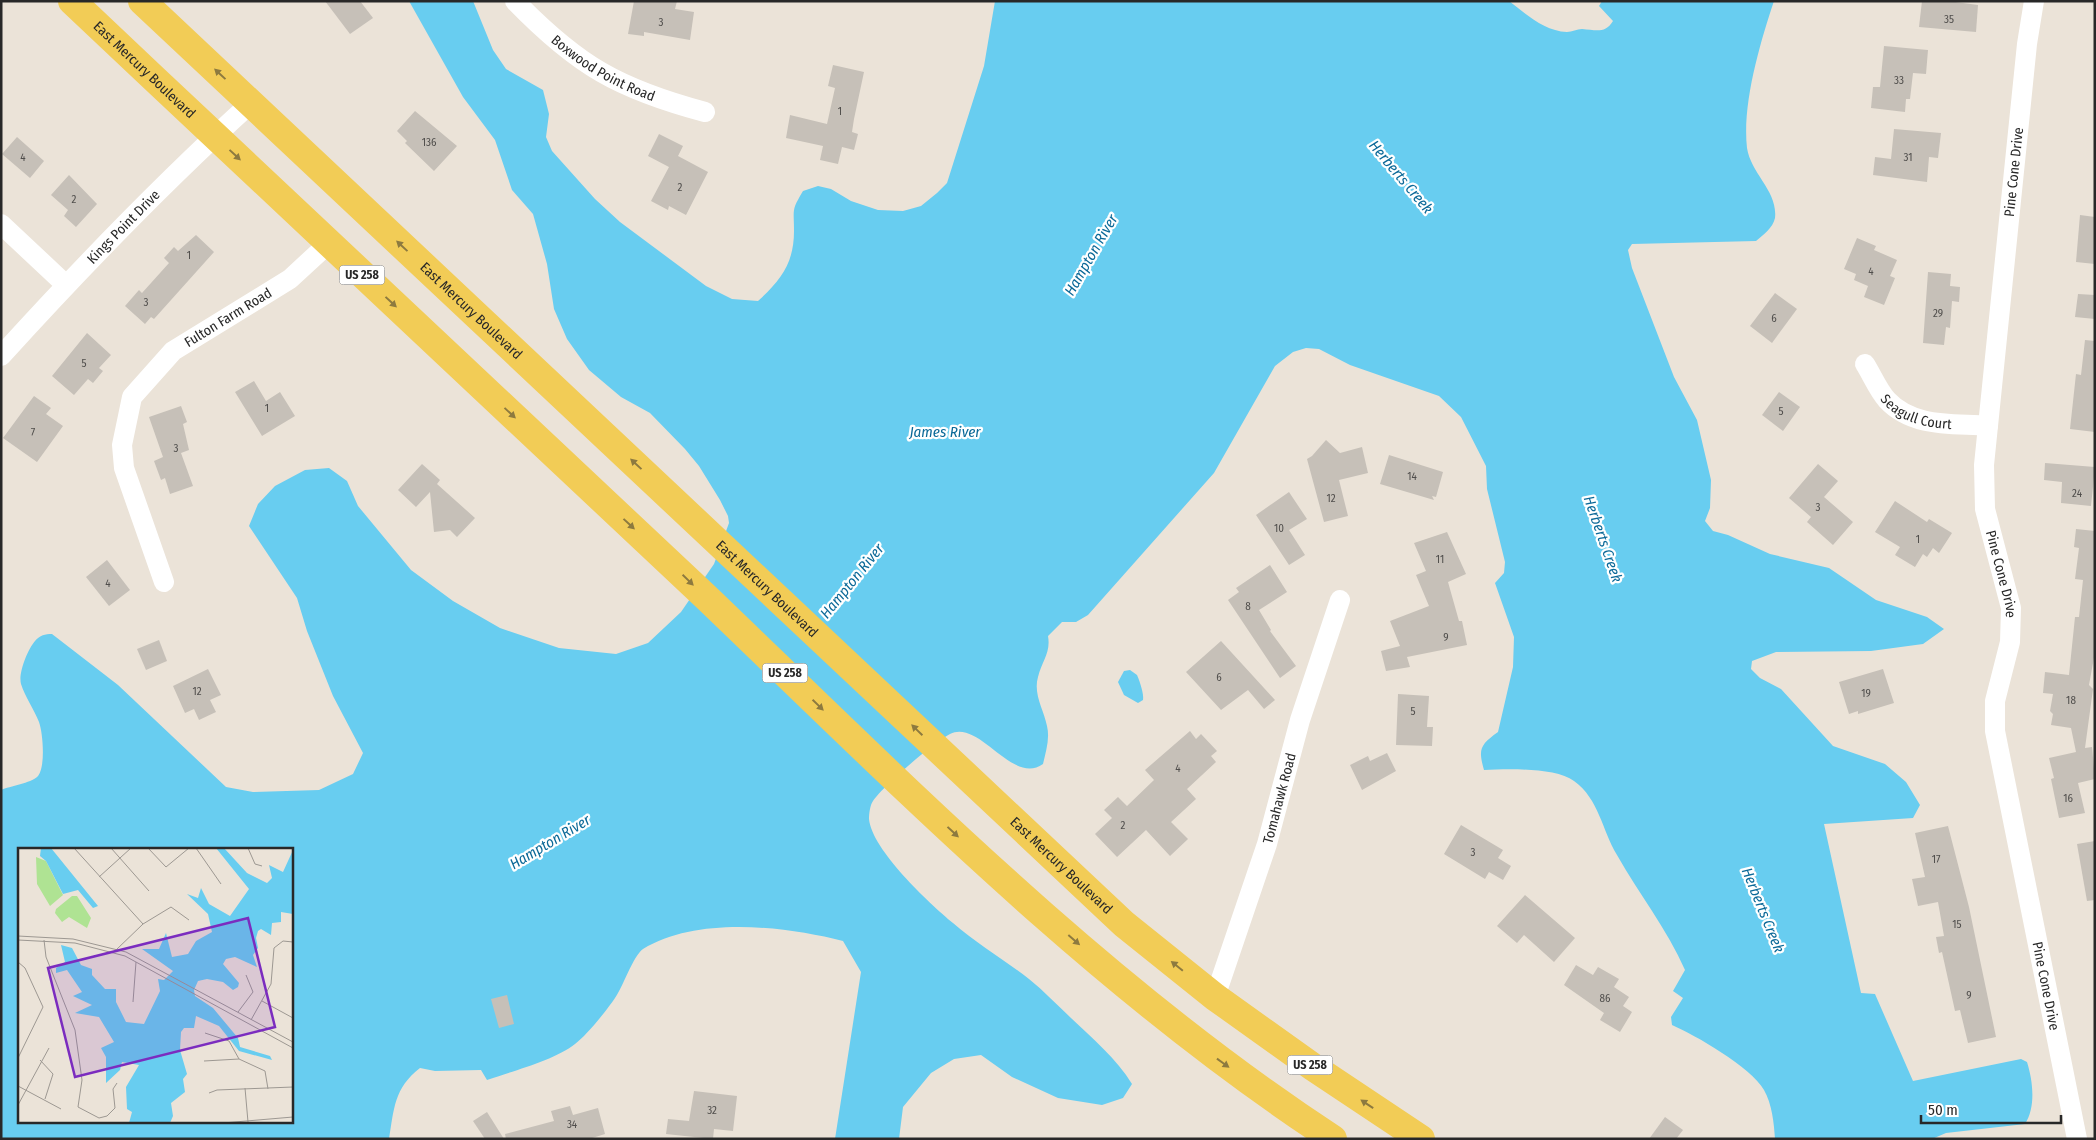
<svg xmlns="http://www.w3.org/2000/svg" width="2096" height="1140" viewBox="0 0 2096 1140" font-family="'Fira Sans Condensed',sans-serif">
  <rect width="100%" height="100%" fill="#ebe3d8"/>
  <g fill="#68cdf0" fill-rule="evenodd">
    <path d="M409 1H473L493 50 506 69 543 90 549 114 546 137 552 151 595 199 620 222 706 286 732 299 758 301C781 280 794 263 794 231 794 209 791 211 803 191L818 186 831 189 851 201 878 210 903 211 921 206 937 193 947 183 984 66 995 1H1509C1526 14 1544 31 1567 32 1572 32 1577 29 1582 29 1596 30 1605 34 1613 21L1599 6 1602 1H1774C1760 43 1742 104 1747 148 1751 174 1778 191 1775 218 1773 228 1763 235 1756 241L1632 244 1628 250 1632 268 1674 377 1697 420 1711 480 1710 508 1705 521 1713 531 1728 535 1770 554 1829 568 1876 600 1927 617 1944 629 1923 644 1871 651 1776 652 1752 661 1751 669 1760 678 1781 689 1833 746 1885 764 1906 782 1920 805 1913 818 1824 824 1861 993 1875 994 1913 1081 2021 1059 2027 1062C2033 1081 2036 1107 2025 1124L1946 1133 1932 1139H1775C1774 1123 1772 1104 1764 1090 1751 1067 1695 1035 1672 1025L1671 1017 1683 998 1673 991 1685 970C1667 929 1639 894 1617 855 1602 830 1599 799 1574 781 1555 767 1506 769 1484 770 1478 749 1480 745 1498 732L1513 667 1514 637 1495 583 1504 573 1505 562 1487 489 1486 466 1461 417 1439 396 1350 365 1319 349 1306 348 1293 352 1275 366 1214 473 1088 615 1076 622H1062L1048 636C1051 653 1042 661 1038 677 1033 694 1044 710 1047 726 1050 739 1046 751 1043 764 1012 786 980 719 950 734 933 743 884 785 873 801 870 805 869 814 869 819 872 850 929 903 953 923 977 944 1005 960 1029 979 1044 991 1057 1005 1071 1018 1093 1039 1116 1058 1132 1084L1123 1098 1102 1105 1058 1098 1012 1077 981 1055 954 1059 931 1073 903 1107 899 1139H835L861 972 843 941C784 926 697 916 643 949 633 956 623 987 615 998 607 1010 586 1036 575 1044 555 1060 513 1071 487 1080L481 1070 435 1071 420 1068C394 1088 394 1109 389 1139H1V790C10 786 31 783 37 777 46 769 43 733 39 722 34 709 25 697 21 684 18 673 28 649 35 641 40 635 45 634 52 634L118 685 226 787 253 792 319 790 353 774 363 753 333 696 307 631 297 598 249 526 258 504 275 486 305 470 329 468 347 481 358 506 411 570 453 601 500 628 559 648 616 654 648 643 681 612 714 564 729 523 728 516 720 500 699 466 685 449 650 413 621 397 589 370 567 339 554 309 547 264 533 214 512 190 495 140 463 97ZM19 849H291V1121H19Z"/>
    <path d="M1130 670 1137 675C1140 682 1144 694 1143 700L1138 703 1124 695 1118 682 1124 671Z"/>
  </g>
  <g fill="#c6c0b8">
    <path d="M325 1H360L373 18 350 34Z"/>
    <path d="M634 1H677L675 9 694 12 690 40 644 32V36L628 34Z"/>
    <path d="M1922 1H1948L1978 5 1976 32 1919 27Z"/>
    <path d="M1884 46 1928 50 1926 74 1913 73 1910 99H1906L1905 112 1871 108 1873 87H1880Z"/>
    <path d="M833 65 864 72 854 119 852 132 858 134 854 150 842 147 838 164 820 160 823 146 786 138 790 115 827 124 835 88 828 86Z"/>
    <path d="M415 111 457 146 434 171 405 143 407 141 397 131Z"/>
    <path d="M1894 129 1941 133 1938 158 1929 157 1927 182 1873 175 1875 157 1891 159Z"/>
    <path d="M659 134 683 146 678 156 708 172 686 215 669 206 668 210 651 201 669 167 648 156Z"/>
    <path d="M17 137 44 161 30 178 2 154Z"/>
    <path d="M69 175 97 204 76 227 64 216 68 210 51 195Z"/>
    <path d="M2080 215 2095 217V264L2076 262Z"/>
    <path d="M196 235 214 252 154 319 151 317 145 324 125 306 139 290 142 293 169 263 164 258 174 247 178 251Z"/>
    <path d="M1857 238 1876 246 1874 250 1897 260 1890 276 1895 278 1884 305 1864 297 1868 286 1854 280 1856 274 1844 269Z"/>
    <path d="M1928 272 1951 274 1950 286 1960 287 1959 302 1952 301 1950 328 1946 327 1944 345 1923 343Z"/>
    <path d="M1775 293 1797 309 1772 343 1750 326Z"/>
    <path d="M2078 294 2095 295V319L2075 317Z"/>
    <path d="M87 333 111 355 99 368 103 371 93 383 88 379 74 395 52 376Z"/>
    <path d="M2085 340 2095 341V432L2070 429 2076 374 2081 375Z"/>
    <path d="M254 381 266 401 280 392 295 416 262 436 235 392Z"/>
    <path d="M1779 392 1800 407 1783 431 1762 415Z"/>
    <path d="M34 396 51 408 46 414 63 426 37 462 3 438Z"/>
    <path d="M181 406 187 422 183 424 189 450 181 453 193 486 170 494 165 478 161 480 154 461 163 457 149 417Z"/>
    <path d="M1326 440 1340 453 1362 447 1368 473 1339 480 1348 516 1324 522 1307 459 1312 456Z"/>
    <path d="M1389 455 1443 472 1436 497 1432 496 1434 500 1380 484Z"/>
    <path d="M2045 463 2095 467 2091 506 2061 503 2062 482 2044 480Z"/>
    <path d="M422 464 440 480 437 484 475 518 457 537 450 530 434 532 430 492 416 507 398 490Z"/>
    <path d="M1818 464 1838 481 1824 497 1853 522 1833 545 1807 522 1811 517 1789 498Z"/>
    <path d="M1289 492 1307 519 1289 530 1305 555 1289 565 1256 515Z"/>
    <path d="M1895 501 1927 522 1929 519 1952 533 1939 553 1933 548 1927 557 1923 554 1915 567 1895 555 1900 547 1875 532Z"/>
    <path d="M2076 529 2095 531V652L2089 685 2093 689 2085 748 2092 747 2095 779 2078 783 2085 813 2059 818 2051 779 2054 778 2049 758 2076 752 2071 728 2051 725 2053 714 2050 711 2053 694 2043 693 2045 672 2069 675 2075 617H2079L2083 580 2075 579 2079 548 2074 547Z"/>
    <path d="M1447 532 1466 574 1448 582 1459 621H1462L1467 645 1407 657 1410 667 1386 671 1381 651 1400 646 1390 621 1429 606 1416 575 1426 571 1414 543Z"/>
    <path d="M107 560 130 590 109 606 86 577Z"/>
    <path d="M1270 565 1287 592 1259 610 1271 630 1270 631 1296 666 1280 678 1228 600 1239 592 1236 588Z"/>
    <path d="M159 640 167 661 146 670 137 649Z"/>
    <path d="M1221 641 1275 700 1264 709 1248 690 1221 710 1186 672Z"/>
    <path d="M208 669 221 695 210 700 216 712 199 720 194 709 185 713 173 686Z"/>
    <path d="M1883 669 1894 703 1858 714V711L1849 714 1839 682Z"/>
    <path d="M1398 694 1429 696 1427 727H1433L1432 746 1396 745Z"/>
    <path d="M1190 731 1196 739 1201 734 1217 751 1211 756 1216 762 1187 789 1196 799 1171 822 1188 839 1170 856 1146 830 1117 857 1095 834 1112 818 1104 810 1118 797 1127 806 1154 780 1145 770Z"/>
    <path d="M1387 753 1396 771 1362 790 1350 765 1368 756 1370 761Z"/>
    <path d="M1461 825 1503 850 1498 858 1511 866 1503 880 1489 872 1485 879 1444 854Z"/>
    <path d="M1948 826 1969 907 1996 1037 1968 1043 1960 1010 1955 1011 1942 952 1939 953 1936 937 1944 936 1938 902 1918 906 1912 879 1925 877 1915 833Z"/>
    <path d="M2095 841V900L2087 901 2077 844Z"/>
    <path d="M1525 895 1575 938 1554 962 1524 935 1517 943 1497 926Z"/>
    <path d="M1576 965 1593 975 1598 967 1619 979 1614 987 1629 997 1623 1006 1632 1012 1620 1032 1600 1020 1604 1013 1564 985Z"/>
    <path d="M507 995 514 1024 499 1028 491 999Z"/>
    <path d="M694 1091 737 1096 733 1131 714 1129 713 1139 666 1134 668 1119 689 1121Z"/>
    <path d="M570 1106 573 1115 598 1108 605 1134 589 1139H506L505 1134 554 1121 551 1111Z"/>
    <path d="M487 1112 504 1139H485L473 1121Z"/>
    <path d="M1665 1117 1683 1130 1676 1139H1649Z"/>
  </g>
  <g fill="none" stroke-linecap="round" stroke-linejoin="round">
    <g stroke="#fff" stroke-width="20">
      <path id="s1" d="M515 1C578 66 619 89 705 112"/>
      <path id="s2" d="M2034 1 2027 44 1984 465 1985 509 2011 608 2010 642 1995 701V731L2077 1139"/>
      <path d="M1 224 66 285"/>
      <path id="s3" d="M1 356C81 268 163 183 251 103"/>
      <path id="s4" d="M1865 364C1872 375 1878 390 1887 400 1913 428 1953 423 1988 426"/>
      <path id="s5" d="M164 582 124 468 122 445 132 397 173 351 290 279 329 243"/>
      <path id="s6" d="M1215 997 1267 844 1300 720 1340 600"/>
    </g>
    <g stroke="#f2cc56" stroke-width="28">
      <path id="s7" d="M72 1C283 201 497 398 707 598 905 788 1102 988 1333 1139"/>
      <path id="s8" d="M142 1 1124 924 1215 997 1313 1067 1421 1139"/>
    </g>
  </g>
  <defs><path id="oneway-solid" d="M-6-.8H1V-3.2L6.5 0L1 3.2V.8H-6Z" transform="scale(1.25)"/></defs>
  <g fill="#8d7a3f">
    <use href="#oneway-solid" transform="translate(220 74) rotate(-137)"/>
    <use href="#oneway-solid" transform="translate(235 155) rotate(43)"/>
    <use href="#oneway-solid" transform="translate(402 246) rotate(-137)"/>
    <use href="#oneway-solid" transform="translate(391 302) rotate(43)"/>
    <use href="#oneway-solid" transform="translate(510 413) rotate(43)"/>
    <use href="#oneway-solid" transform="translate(636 464) rotate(-137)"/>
    <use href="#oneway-solid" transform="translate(629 524) rotate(43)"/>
    <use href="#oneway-solid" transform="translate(688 580) rotate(44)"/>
    <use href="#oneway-solid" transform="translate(818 705) rotate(44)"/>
    <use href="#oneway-solid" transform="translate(917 730) rotate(-136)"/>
    <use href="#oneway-solid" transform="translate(953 832) rotate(43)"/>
    <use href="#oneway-solid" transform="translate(1074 940) rotate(41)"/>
    <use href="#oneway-solid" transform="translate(1177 966) rotate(-141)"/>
    <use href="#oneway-solid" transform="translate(1223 1063) rotate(36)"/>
    <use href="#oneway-solid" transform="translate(1367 1104) rotate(-146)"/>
  </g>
  <g text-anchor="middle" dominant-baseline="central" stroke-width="4.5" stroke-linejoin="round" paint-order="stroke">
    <g font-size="11" fill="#504e4c">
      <text x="1949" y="19">35</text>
      <text x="661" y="22">3</text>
      <text x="1899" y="80">33</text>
      <text x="840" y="111">1</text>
      <text x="429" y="142">136</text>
      <text x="23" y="157">4</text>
      <text x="1908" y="157">31</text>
      <text x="680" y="187">2</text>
      <text x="74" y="199">2</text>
      <text x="189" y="255">1</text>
      <text x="1871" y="271">4</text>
      <text x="146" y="302">3</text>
      <text x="1938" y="313">29</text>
      <text x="1774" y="318">6</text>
      <text x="84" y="363">5</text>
      <text x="267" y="408">1</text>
      <text x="1781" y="411">5</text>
      <text x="33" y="432">7</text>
      <text x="176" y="448">3</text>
      <text x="1412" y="476">14</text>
      <text x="2077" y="493">24</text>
      <text x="1331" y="498">12</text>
      <text x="1818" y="507">3</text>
      <text x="1279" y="528">10</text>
      <text x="1918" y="539">1</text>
      <text x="1440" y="559">11</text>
      <text x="108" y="583">4</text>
      <text x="1248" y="606">8</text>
      <text x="1446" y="637">9</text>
      <text x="1219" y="677">6</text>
      <text x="197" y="691">12</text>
      <text x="1866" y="693">19</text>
      <text x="2071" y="700">18</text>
      <text x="1413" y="711">5</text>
      <text x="1178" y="768">4</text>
      <text x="2068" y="798">16</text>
      <text x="1123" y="825">2</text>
      <text x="1473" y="852">3</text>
      <text x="1936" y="859">17</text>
      <text x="1957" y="924">15</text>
      <text x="1969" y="995">9</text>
      <text x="1605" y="998">86</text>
      <text x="712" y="1110">32</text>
      <text x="572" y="1124">34</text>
    </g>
    <g fill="#fff" stroke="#686868" stroke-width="1">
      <rect x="339.5" y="265.5" width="45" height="19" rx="4"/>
      <rect x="762.5" y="663.5" width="45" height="19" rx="4"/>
      <rect x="1287.5" y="1055.5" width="45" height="19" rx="4"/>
    </g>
    <g font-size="12" font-weight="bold" fill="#282828">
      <text x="362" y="275">US 258</text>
      <text x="785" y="673">US 258</text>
      <text x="1310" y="1065">US 258</text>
    </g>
    <g font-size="14" fill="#282828" stroke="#fff">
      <text stroke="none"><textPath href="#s1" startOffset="112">Boxwood Point Road</textPath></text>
      <text stroke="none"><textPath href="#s7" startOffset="100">East Mercury Boulevard</textPath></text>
      <text transform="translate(2014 172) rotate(-84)">Pine Cone Drive</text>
      <text stroke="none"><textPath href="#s3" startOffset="178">Kings Point Drive</textPath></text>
      <text stroke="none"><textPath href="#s8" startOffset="452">East Mercury Boulevard</textPath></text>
      <text stroke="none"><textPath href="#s5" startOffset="319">Fulton Farm Road</textPath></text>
      <text stroke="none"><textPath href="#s4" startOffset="75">Seagull Court</textPath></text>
      <text stroke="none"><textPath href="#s2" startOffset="578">Pine Cone Drive</textPath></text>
      <text stroke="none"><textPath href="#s8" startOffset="858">East Mercury Boulevard</textPath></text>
      <text stroke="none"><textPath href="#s6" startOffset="209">Tomahawk Road</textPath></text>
      <text stroke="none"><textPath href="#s8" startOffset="1262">East Mercury Boulevard</textPath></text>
      <text stroke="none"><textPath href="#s2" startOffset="998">Pine Cone Drive</textPath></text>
    </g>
    <g font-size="15" font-style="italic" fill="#0b6998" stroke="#fff">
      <text transform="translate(1401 177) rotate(50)">Herberts Creek</text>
      <text transform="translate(1091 255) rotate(-60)">Hampton River</text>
      <text x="945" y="432">James River</text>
      <text transform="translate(1603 539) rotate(71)">Herberts Creek</text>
      <text transform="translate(852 581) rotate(-51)">Hampton River</text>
      <text transform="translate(550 842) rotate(-31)">Hampton River</text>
      <text transform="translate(1763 910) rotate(68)">Herberts Creek</text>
    </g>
  </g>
  <g transform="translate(18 848)">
    <rect width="275" height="275" fill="#ebe3d8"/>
    <path d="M18 9 28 13 45 47 32 58 19 36ZM54 48H59L73 70 69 80 51 69 44 74 37 65 38 61Z" fill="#afe393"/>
    <path d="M23 0H33L80 58 75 60 60 42 45 46 28 13 22 8ZM198 0H206L229 25 249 35 254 30 251 17 265 24 275 2V66L263 64V74L254 75 253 87 243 81 240 83 238 90 240 100 235 107 239 119 217 109 208 111 205 116 221 135 220 139 215 142 205 134 189 131 180 133 176 142 177 148 195 160 220 190 222 199 252 208 254 212 221 203 201 178 178 168 176 180H166L163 184 162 202 169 226 165 231 167 244 153 255 155 268 152 275H111L114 264 109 261 108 239 121 217 104 214 102 222 88 235V209L83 200 96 194 81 169 57 165 74 157 55 148 64 144 49 122 38 125V120L47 114 43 97 54 100 63 117 74 121V127L87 141H98V154L108 174 126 176 142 143 140 131 146 132 155 123 124 101H141L148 85 154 109 170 106 178 93 194 84 190 66 169 46 180 50 183 40 191 56 212 68 231 41Z" fill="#68cdf0"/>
    <path fill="none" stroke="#9d9892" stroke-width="1" d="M56 0 125 76M93 0 131 43M130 0 148 19 171 0M178 0 203 36M230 0 237 16 244 18M81 29 113 0M0 88 55 91 108 104 275 194M0 92 57 95 107 108 275 200M26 92 28 109 57 182 64 232 60 259 81 270 89 268 97 260 95 241 99 235M98 102 125 76 153 59 171 72M0 114 7 120 25 159 0 210M244 153 275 170M115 154 118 114M220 164 235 144 228 127M233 172 253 136 256 100 265 93 275 94M187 185 211 193 221 211 247 223 250 241M22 212 35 226 27 251M186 213 221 211M0 238 43 261M227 240 230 274M191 245 199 242 275 239M0 257 31 200M205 275 275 269"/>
    <path fill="#7b2cbf" fill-opacity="0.15" stroke="#7b2cbf" stroke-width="2.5" d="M230 70 257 179 57 229 30 120Z"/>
    <rect width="275" height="275" fill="none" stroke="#282828" stroke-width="2.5"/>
  </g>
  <rect width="2096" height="1140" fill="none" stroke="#282828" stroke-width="5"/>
  <path d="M1921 1115v8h140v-8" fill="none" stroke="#282828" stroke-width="2.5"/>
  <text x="1928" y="1115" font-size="15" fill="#282828" stroke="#ffffff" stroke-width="4" paint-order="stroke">50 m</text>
</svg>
